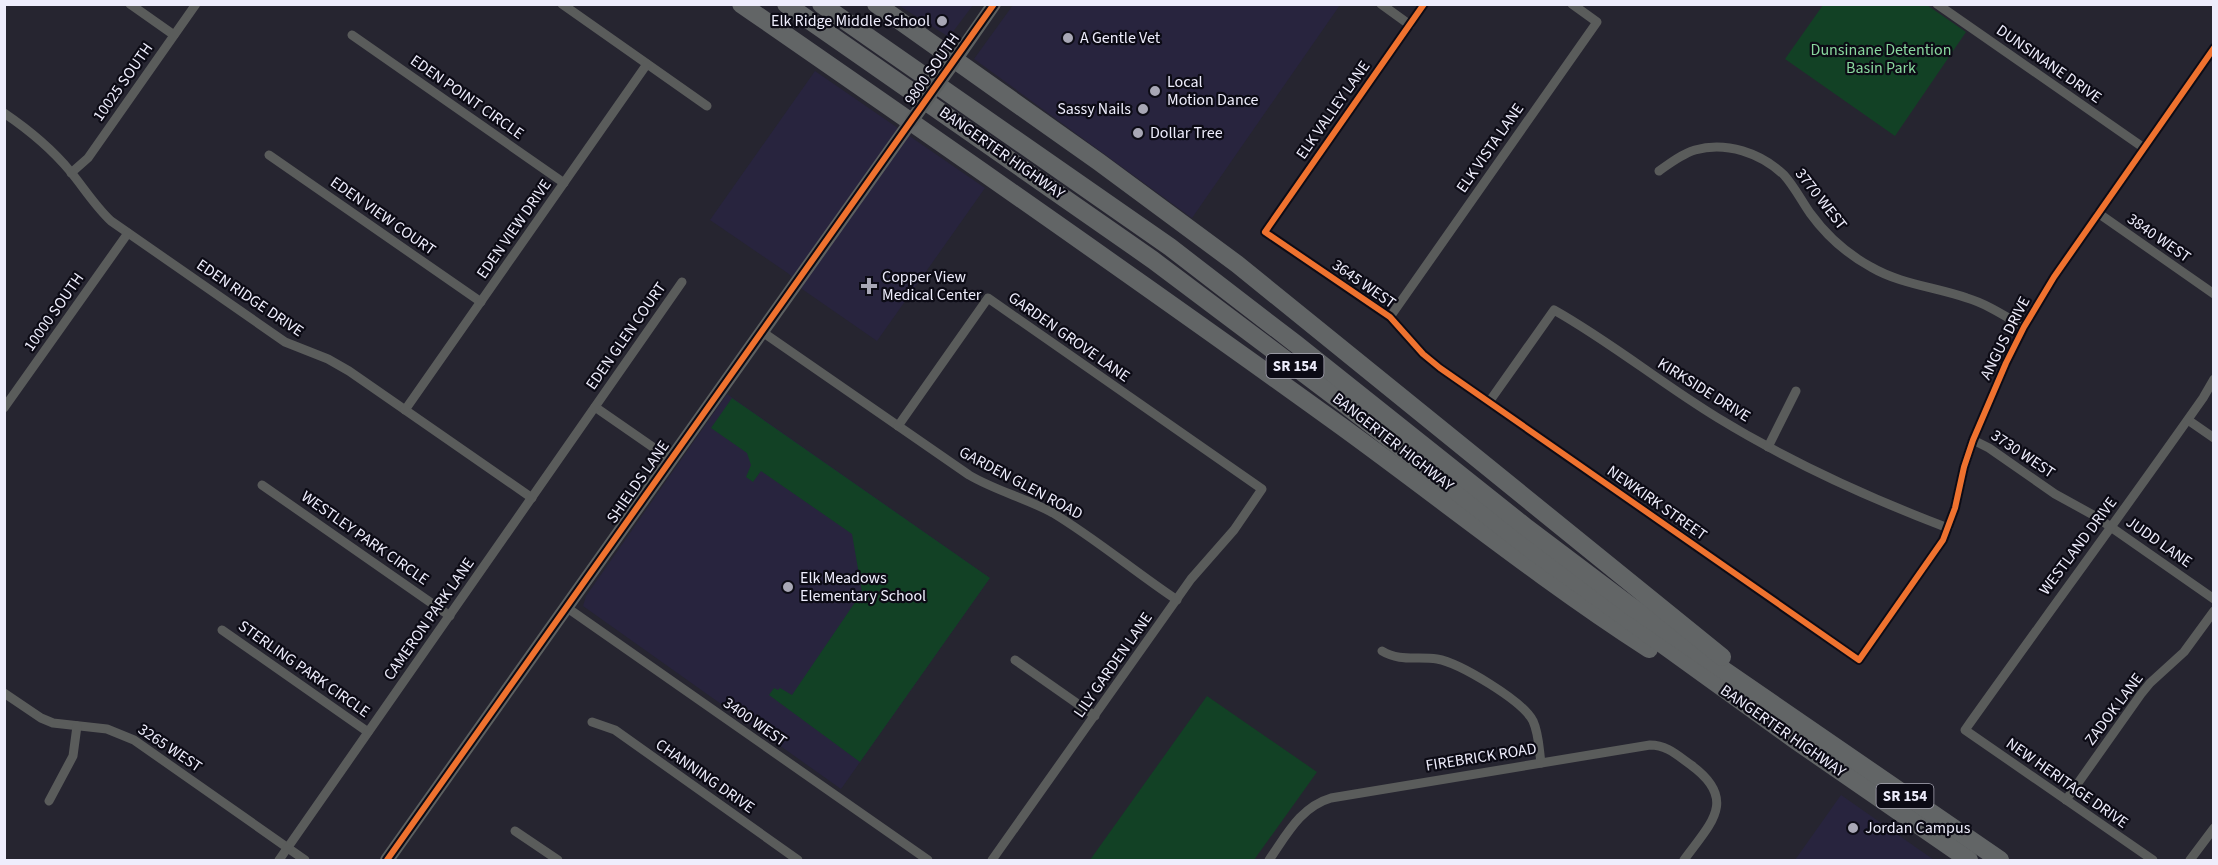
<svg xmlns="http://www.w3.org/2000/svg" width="2218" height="865" viewBox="0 0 2218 865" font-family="'Source Sans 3',sans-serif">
  <rect width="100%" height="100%" fill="#262530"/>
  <g fill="#28243e">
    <path d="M898 5H973L949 37Z"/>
    <path d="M1013 5V4L1340 5 1192 218 974 59Z"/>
    <path d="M815 71 985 188 877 341 802 289 789 274 710 220Z"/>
    <path d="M727 394 990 578 841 789 583 606 586 596Z"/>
    <path d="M1841 795 1934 860H1795Z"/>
  </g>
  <g fill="#124125">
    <path d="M1823 5H1927L1966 32 1895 136 1785 59Z"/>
    <path d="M732 398 990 578 860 762 769 695 774 688 778 690 780 688 792 695 862 592 852 534 761 471 753 482 746 477 751 465 747 453 711 428Z"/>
    <path d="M1207 696 1317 772 1254 860H1090Z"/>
  </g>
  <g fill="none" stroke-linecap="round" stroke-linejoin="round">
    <g stroke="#5a5c5b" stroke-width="9">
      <path d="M130 4 174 35"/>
      <path d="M562 4 707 106"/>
      <path d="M1381 4 1410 25"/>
      <path d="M1424 4 1265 232 1390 317 1423 354 1440 368 1859 660 1943 540 1955 508 1964 467 1973 440 2006 363 2024 327 2054 277 2214 48"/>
      <path d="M1937 4 2144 148"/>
      <path d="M352 35 564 183"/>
      <path d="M4 113C29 130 51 148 70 171 84 188 95 206 111 221L285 342 328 359 349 371 532 498"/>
      <path d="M269 155 481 302"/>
      <path d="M1659 171C1670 163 1682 154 1695 150 1726 141 1761 153 1784 175 1794 186 1801 200 1810 213 1826 235 1847 254 1871 267 1900 284 1935 287 1967 298 1987 304 2005 316 2024 327"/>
      <path d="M71 173 88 158 196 4"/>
      <path d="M2098 213 2214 294"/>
      <path d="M1390 317 1597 22 1572 4"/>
      <path d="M761 331 969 475C996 491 1026 498 1053 513 1096 539 1135 572 1177 600"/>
      <path d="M1489 402 1554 310C1611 342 1662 384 1718 418 1790 462 1869 498 1948 528"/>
      <path d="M595 407 670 459"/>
      <path d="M4 408 128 233"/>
      <path d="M405 410 647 64"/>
      <path d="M2188 420 2214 438"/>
      <path d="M898 426 988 298 1262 489 1234 530 1191 579 992 860"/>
      <path d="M1973 440 1989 448 2055 494 2095 516 2214 599"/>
      <path d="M1768 447 1796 391"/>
      <path d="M262 485 450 616"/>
      <path d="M566 607 928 860"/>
      <path d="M222 630 368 732"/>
      <path d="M1382 651C1400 662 1417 656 1437 659 1460 663 1523 701 1533 721 1539 734 1539 749 1541 763"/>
      <path d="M1015 660 1095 716"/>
      <path d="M4 693 41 718 53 723 107 729 134 740 305 860"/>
      <path d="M592 722 615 730 798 860"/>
      <path d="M2066 800 2141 694 2150 683 2184 652 2214 611"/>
      <path d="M49 801 73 756 77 726"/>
      <path d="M515 831 558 860"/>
      <path d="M279 860 682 282"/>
      <path d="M1269 860C1286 836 1300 807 1331 798L1650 745C1667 745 1678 756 1691 765 1739 800 1710 824 1684 860"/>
      <path d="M2153 860 1965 730C2044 619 2125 509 2203 398L2214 379"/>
      <path d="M2190 860 2214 828"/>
    </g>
    <g stroke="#5c6060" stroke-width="14">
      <path d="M953 63 994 4"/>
      <path d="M387 860 912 120"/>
    </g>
    <g stroke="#626566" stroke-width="18">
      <path d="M741 4C942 143 1143 283 1341 426 1443 500 1542 580 1649 649"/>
      <path d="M786 4 1153 260 1343 403 1525 545 1795 740 1969 860"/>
      <path d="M821 4 1170 247 1296 344 1527 528 1629 605 2000 860"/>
      <path d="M876 4 1099 162 1237 264 1722 657"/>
    </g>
    <path stroke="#5c6060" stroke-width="14" d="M912 120 953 63"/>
    <g stroke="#0c0b15" stroke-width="10">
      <g id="cycleway">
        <path d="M1424 4 1265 232 1390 317 1423 354 1440 368 1859 660 1943 540 1955 508 1964 467 1973 440 2006 363 2024 327 2054 277 2214 48"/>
        <path d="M387 860 994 4"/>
      </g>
    </g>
    <use href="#cycleway" stroke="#ef722f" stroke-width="6"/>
  </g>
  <g fill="#a8a7b5" stroke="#0c0b15" stroke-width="2">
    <circle cx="942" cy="21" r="6"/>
    <circle cx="1068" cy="38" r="6"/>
    <circle cx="1155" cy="91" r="6"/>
    <circle cx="1143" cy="109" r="6"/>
    <circle cx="1138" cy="133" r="6"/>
    <path d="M866 277h6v6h6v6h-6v6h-6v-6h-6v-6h6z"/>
    <circle cx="788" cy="587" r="6"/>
    <circle cx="1853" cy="828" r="6"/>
  </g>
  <g text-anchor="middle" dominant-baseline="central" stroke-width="4.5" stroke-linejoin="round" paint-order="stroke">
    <g fill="#0c0b15" stroke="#aaa9b7" stroke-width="1.5">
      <rect x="1266.5" y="354" width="57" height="24" rx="4.5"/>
      <rect x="1876.5" y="784" width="57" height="24" rx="4.5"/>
    </g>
    <g font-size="15" font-weight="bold" fill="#eeedfc">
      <text x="1295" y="366">SR 154</text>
      <text x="1905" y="796">SR 154</text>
    </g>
    <g font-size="16" fill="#eeedfc" stroke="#0c0b15" text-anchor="start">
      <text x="930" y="21" text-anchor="end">Elk Ridge Middle School</text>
      <text x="1080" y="38">A Gentle Vet</text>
      <text x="1167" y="82">Local<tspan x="1167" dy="18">Motion Dance</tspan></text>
      <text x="1131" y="109" text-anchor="end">Sassy Nails</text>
      <text x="1150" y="133">Dollar Tree</text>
      <text x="882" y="277">Copper View<tspan x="882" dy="18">Medical Center</tspan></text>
      <text x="800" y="578">Elk Meadows<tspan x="800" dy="18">Elementary School</tspan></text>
      <text x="1865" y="828">Jordan Campus</text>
    </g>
    <g font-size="16" fill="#89d79e" stroke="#0c0b15">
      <text x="1881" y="50">Dunsinane Detention<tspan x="1881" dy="18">Basin Park</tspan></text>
    </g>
    <g font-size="16" fill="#eeedfc" stroke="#0c0b15">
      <text transform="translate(2049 64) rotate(35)">DUNSINANE DRIVE</text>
      <text transform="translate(932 69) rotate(-55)">9800 SOUTH</text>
      <text transform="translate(123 82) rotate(-55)">10025 SOUTH</text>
      <text transform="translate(467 97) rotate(35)">EDEN POINT CIRCLE</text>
      <text transform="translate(1333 110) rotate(-55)">ELK VALLEY LANE</text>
      <text transform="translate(1490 148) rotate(-55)">ELK VISTA LANE</text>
      <text transform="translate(1002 153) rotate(35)">BANGERTER HIGHWAY</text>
      <text transform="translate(1821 199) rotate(52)">3770 WEST</text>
      <text transform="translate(383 216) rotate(35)">EDEN VIEW COURT</text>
      <text transform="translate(514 229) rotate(-55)">EDEN VIEW DRIVE</text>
      <text transform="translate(2159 238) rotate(35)">3840 WEST</text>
      <text transform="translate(1364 284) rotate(35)">3645 WEST</text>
      <text transform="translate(250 298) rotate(34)">EDEN RIDGE DRIVE</text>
      <text transform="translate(54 312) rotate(-55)">10000 SOUTH</text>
      <text transform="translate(626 336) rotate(-55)">EDEN GLEN COURT</text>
      <text transform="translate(1069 337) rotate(35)">GARDEN GROVE LANE</text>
      <text transform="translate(2005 338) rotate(-63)">ANGUS DRIVE</text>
      <text transform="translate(1704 390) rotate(32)">KIRKSIDE DRIVE</text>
      <text transform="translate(1393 442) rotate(38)">BANGERTER HIGHWAY</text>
      <text transform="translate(2023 454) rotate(34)">3730 WEST</text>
      <text transform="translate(638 482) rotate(-55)">SHIELDS LANE</text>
      <text transform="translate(1021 483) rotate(28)">GARDEN GLEN ROAD</text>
      <text transform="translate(1657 503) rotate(35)">NEWKIRK STREET</text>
      <text transform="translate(365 538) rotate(35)">WESTLEY PARK CIRCLE</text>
      <text transform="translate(2159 542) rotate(35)">JUDD LANE</text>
      <text transform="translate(2078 546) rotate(-53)">WESTLAND DRIVE</text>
      <text transform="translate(429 619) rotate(-55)">CAMERON PARK LANE</text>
      <text transform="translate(1113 665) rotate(-55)">LILY GARDEN LANE</text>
      <text transform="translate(304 669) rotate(35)">STERLING PARK CIRCLE</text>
      <text transform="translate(2114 709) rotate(-53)">ZADOK LANE</text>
      <text transform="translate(755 722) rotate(35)">3400 WEST</text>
      <text transform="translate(1783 731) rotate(35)">BANGERTER HIGHWAY</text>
      <text transform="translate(170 748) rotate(34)">3265 WEST</text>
      <text transform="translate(1481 757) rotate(-9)">FIREBRICK ROAD</text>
      <text transform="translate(705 776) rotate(35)">CHANNING DRIVE</text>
      <text transform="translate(2067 783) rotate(35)">NEW HERITAGE DRIVE</text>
    </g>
  </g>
  <rect width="2218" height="865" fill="none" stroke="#eeedfc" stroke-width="12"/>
</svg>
